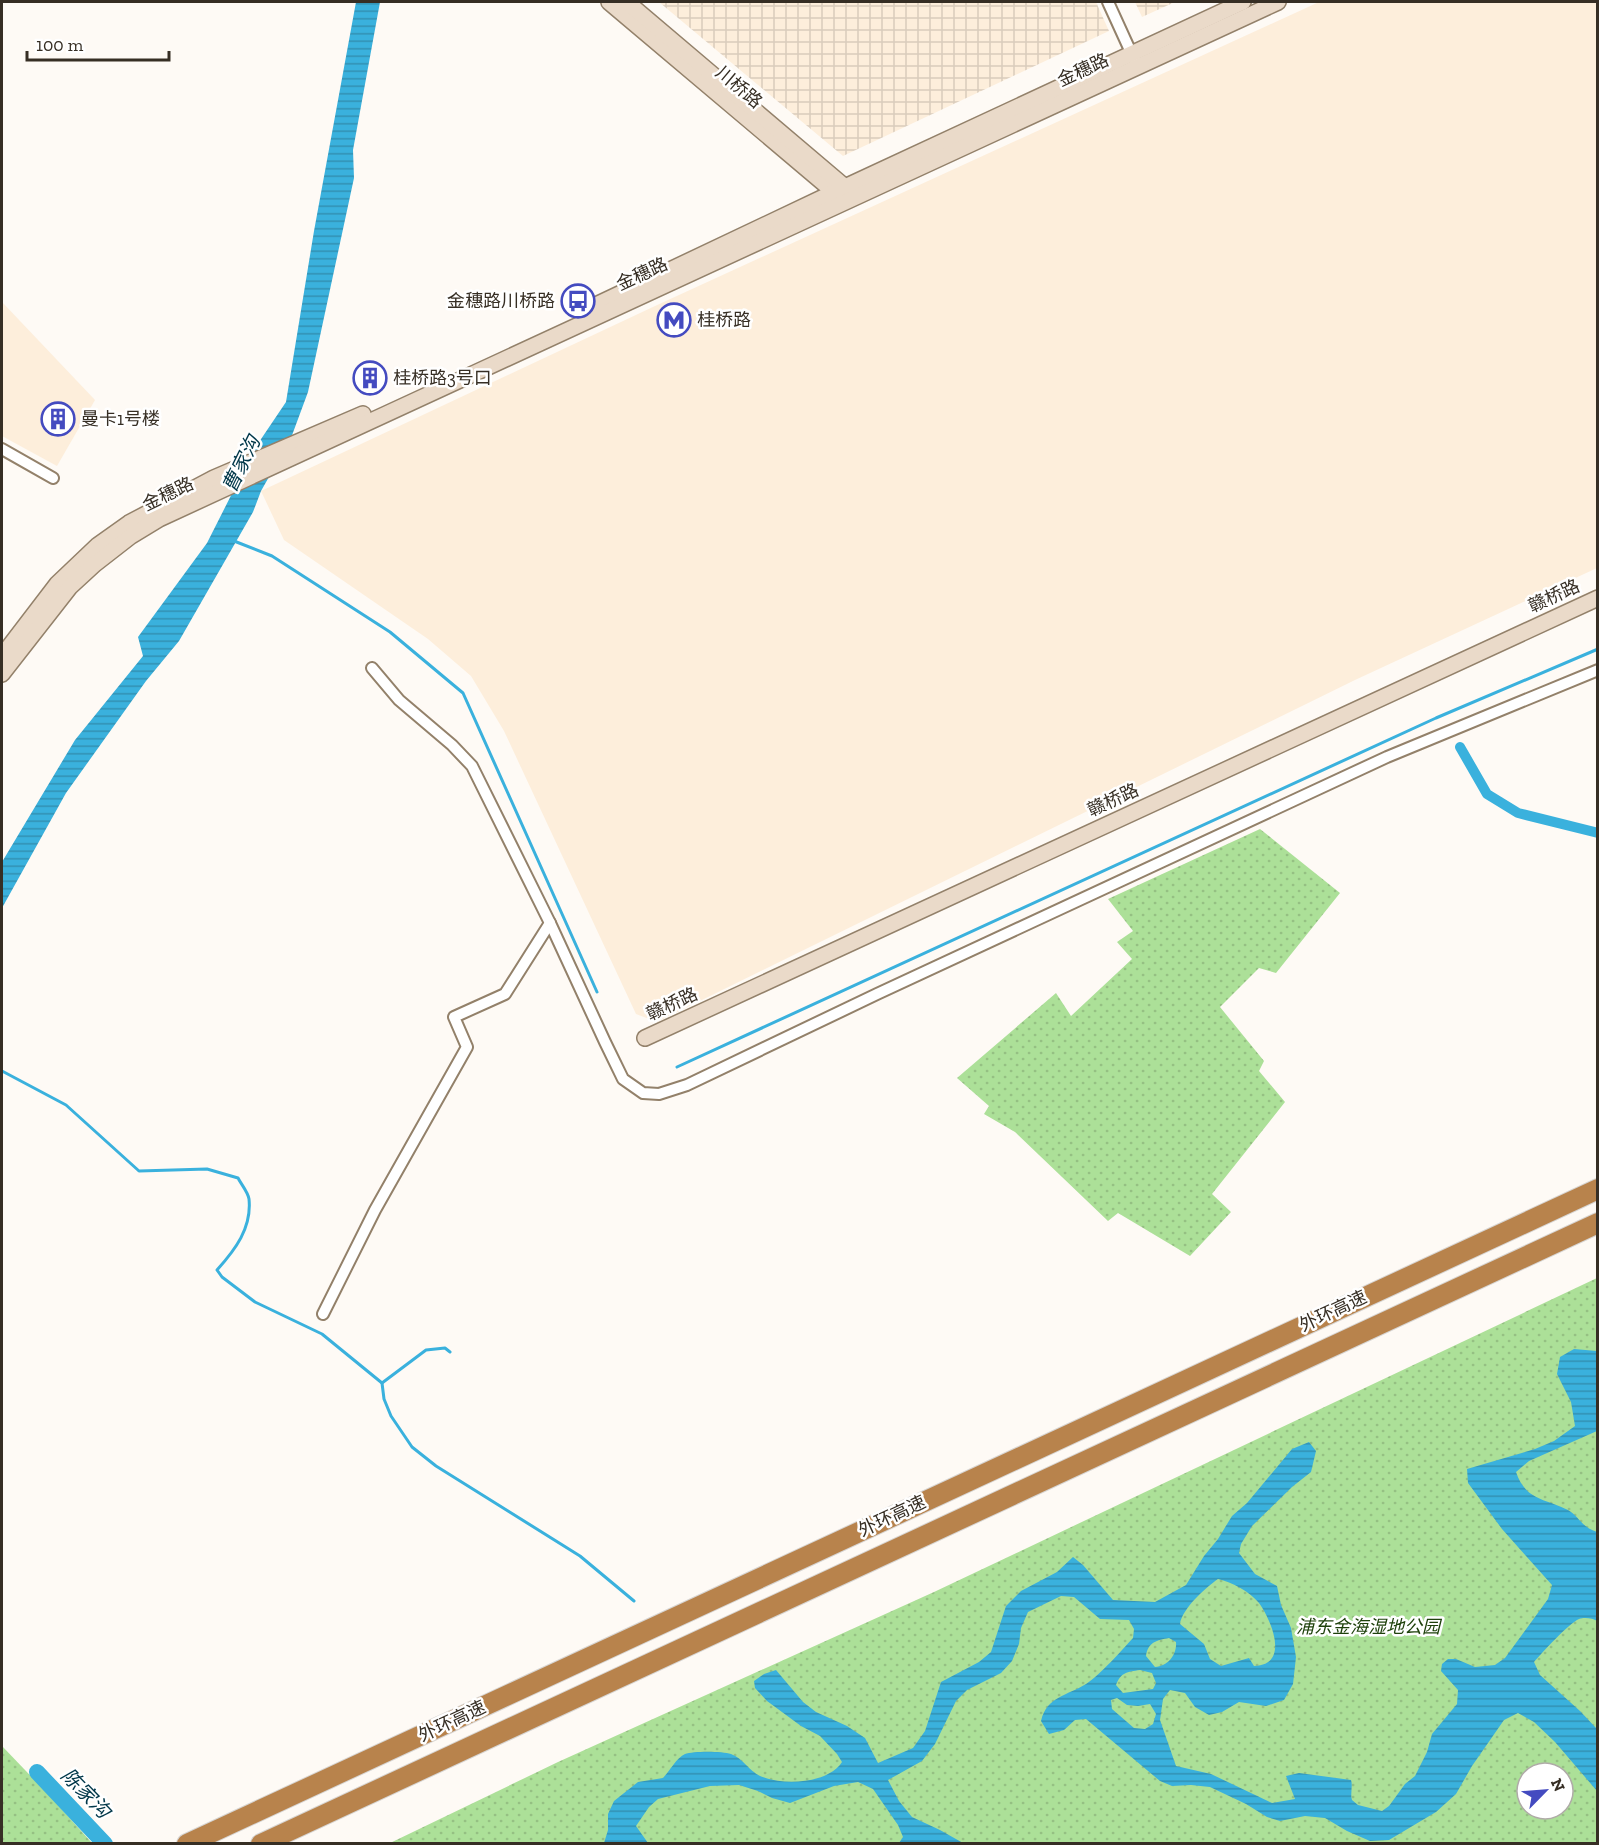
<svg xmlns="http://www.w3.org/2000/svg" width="1599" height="1845" viewBox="0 0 1599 1845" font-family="'Zilla Slab','Noto Sans SC',serif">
  <defs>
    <pattern id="industrial-grid" width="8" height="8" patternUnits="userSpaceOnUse" patternTransform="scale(1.5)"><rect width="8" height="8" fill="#fdeedb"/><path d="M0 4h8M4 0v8" fill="none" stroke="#d9ccbc"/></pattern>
    <pattern id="park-dots" width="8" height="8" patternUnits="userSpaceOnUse" patternTransform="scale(1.5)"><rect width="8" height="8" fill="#ace098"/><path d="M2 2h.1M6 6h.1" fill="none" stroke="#95c083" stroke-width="1.8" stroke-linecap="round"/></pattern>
    <pattern id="water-rules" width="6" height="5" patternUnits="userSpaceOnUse" patternTransform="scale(1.5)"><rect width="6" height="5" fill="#3ab1dd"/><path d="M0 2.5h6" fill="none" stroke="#3290b3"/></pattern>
  </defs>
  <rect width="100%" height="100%" fill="#fefaf5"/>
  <g fill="#fdeedb">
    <path d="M1319 2H1597V568L1355 680 657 1022 636 1014 504 731 471 676 428 639 284 540 261 491 655 306Z"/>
    <path d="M2 302 95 400 57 466 2 436Z"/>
  </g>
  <g fill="url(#industrial-grid)">
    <path d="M659 2H1096L1109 31 843 156Z"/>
    <path d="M1135 2H1175L1142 17Z"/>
  </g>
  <g fill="url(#park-dots)" fill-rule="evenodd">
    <path d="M1260 829 1340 893 1276 973 1259 968 1220 1007 1264 1061 1259 1071 1285 1102 1212 1194 1231 1212 1190 1256 1118 1213 1108 1221 1015 1132 984 1114 989 1106 957 1078 1056 993 1071 1016 1132 959 1117 942 1133 931 1108 899Z"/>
    <path d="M1597 1278V1843L388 1844 558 1762 934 1592ZM1527 1773H1563V1809H1527Z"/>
    <path d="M2 1746 48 1794 92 1843H2Z"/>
  </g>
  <g fill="url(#water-rules)" fill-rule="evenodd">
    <path d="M356 2H380L353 150 354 178 308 392 291 438 261 491 253 512 179 641 146 681 66 793 2 908V862L75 740 143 656 138 637 207 543 255 448 286 402 314 231Z"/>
    <path d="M1574 1349 1597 1351V1431L1529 1461 1516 1472C1526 1501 1545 1498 1568 1510 1579 1516 1581 1527 1597 1532V1621C1593 1618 1584 1617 1579 1619 1569 1623 1542 1653 1534 1662L1540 1675 1580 1711 1597 1729V1791L1555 1742 1534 1722 1518 1713 1504 1720 1472 1766 1456 1794 1436 1812 1389 1840 1370 1841 1347 1831 1325 1818 1305 1816 1280 1821 1267 1817 1246 1804 1210 1787 1191 1785 1172 1786 1160 1781 1086 1719 1075 1720 1064 1730 1049 1734 1041 1721C1047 1696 1067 1696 1086 1684 1101 1674 1121 1651 1133 1638L1134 1629 1129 1620 1100 1619 1074 1597 1061 1596 1028 1612 1021 1628 1019 1644 1012 1661 1001 1673 967 1690 956 1701 935 1744 922 1761 888 1780 899 1801 912 1817 940 1830 963 1843H899L903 1837 898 1825 873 1789 858 1782 834 1786 790 1803 772 1798 758 1791 739 1785 710 1786 658 1799 649 1807 636 1826 648 1843H604L608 1830V1814L614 1801 638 1782 663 1778C669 1772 677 1757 685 1754 693 1751 722 1751 731 1754 743 1758 749 1771 760 1776 782 1786 828 1784 842 1762L837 1754 820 1736 801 1726 767 1701 755 1688 754 1681 764 1674 776 1670 803 1702 816 1712 847 1726 865 1738 878 1763 913 1748 925 1731 941 1682 979 1662 991 1652 1006 1606 1021 1591 1057 1572 1073 1557 1083 1565 1113 1600 1155 1602 1186 1585 1204 1556 1218 1539 1232 1516 1247 1503 1292 1449 1309 1442 1316 1451 1311 1472 1292 1487 1252 1526 1241 1544 1239 1553 1255 1574 1277 1586 1281 1605 1291 1628 1296 1657 1293 1684 1284 1700 1266 1706 1239 1702 1222 1712 1209 1715 1195 1707 1185 1693 1170 1690 1163 1699 1160 1720 1176 1766 1211 1774 1272 1803 1295 1799 1286 1776 1299 1773 1351 1780C1353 1786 1350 1794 1352 1800L1358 1805 1382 1811 1389 1806 1405 1784 1415 1776 1427 1752 1432 1734 1457 1704 1458 1690 1441 1671 1442 1664 1448 1659H1456L1475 1667 1495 1665 1505 1658 1548 1599 1552 1585 1502 1529 1468 1483 1467 1469 1535 1449 1554 1441 1575 1426 1571 1402 1557 1374 1560 1357ZM1218 1579C1232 1582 1250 1592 1259 1603 1272 1621 1290 1665 1254 1666L1249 1658 1221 1666 1210 1659 1204 1644 1180 1624C1182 1609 1205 1588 1218 1579ZM1169 1638 1176 1642C1177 1655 1168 1666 1155 1667L1146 1656C1148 1642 1157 1640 1169 1638ZM1140 1670 1152 1673 1156 1683 1153 1689 1123 1693 1116 1685C1121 1672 1127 1672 1140 1670ZM1117 1698 1127 1705 1138 1706 1150 1704 1156 1714 1153 1724 1145 1729 1134 1728 1112 1709 1111 1700Z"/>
  </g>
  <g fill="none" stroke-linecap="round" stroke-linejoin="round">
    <g stroke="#3ab1dd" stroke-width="3">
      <path d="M234 541 272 556 390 632 463 693 597 992"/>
      <path d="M677 1067 1436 718 1598 649"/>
      <path d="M2 1071 66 1105 139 1171 207 1169 238 1178C241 1184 248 1192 249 1199 252 1228 235 1250 217 1270L222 1277 255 1302 322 1334 382 1383 426 1350 445 1348 450 1352"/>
      <path d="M382 1383 384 1399 391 1416 412 1447 436 1466 580 1556 634 1601"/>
    </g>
    <path stroke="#3ab1dd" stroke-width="10" d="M1460 747 1487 794 1518 813 1598 833"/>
    <path stroke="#3ab1dd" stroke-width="16" d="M37 1772 105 1844"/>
    <g stroke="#93816a" stroke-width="14">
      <g id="street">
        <path d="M1108 2 1134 59"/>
        <path d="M2 449 53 478"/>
        <path d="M372 668 399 700 452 745 472 766 550 923 605 1042 623 1079 643 1093 659 1094 687 1085 877 994 1387 757 1598 670"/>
        <path d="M323 1314 375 1210 467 1047 454 1017 505 994 550 923"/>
      </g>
    </g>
    <g stroke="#93816a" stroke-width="18">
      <g id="secondary">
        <path d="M609 2 840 197"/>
        <path d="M627 2 851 192"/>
        <path d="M594 306 845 187 1243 2"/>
        <path d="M2 656 57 584 98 545 129 523 214 478 363 414"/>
        <path d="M2 674 70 587 95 564 131 536 159 519 1278 2"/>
        <path d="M645 1038 1598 598"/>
      </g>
    </g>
    <g stroke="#d7d5d3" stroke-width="22">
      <g id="highway">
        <path d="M187 1844 1598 1189"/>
        <path d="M261 1844 1598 1223"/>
      </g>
    </g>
    <use href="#street" stroke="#fff" stroke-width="10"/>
    <use href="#secondary" stroke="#eadac9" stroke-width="15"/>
    <use href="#highway" stroke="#b8834c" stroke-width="20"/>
  </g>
  <defs>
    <g id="bus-ring" transform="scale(1.725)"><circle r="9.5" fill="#fff" stroke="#444bc0" stroke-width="1.5"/><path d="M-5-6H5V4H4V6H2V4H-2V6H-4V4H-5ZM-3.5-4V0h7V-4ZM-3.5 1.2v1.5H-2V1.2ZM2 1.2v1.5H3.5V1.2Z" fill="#444bc0"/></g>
    <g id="metro-ring" transform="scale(1.725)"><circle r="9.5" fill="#fff" stroke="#444bc0" stroke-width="1.5"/><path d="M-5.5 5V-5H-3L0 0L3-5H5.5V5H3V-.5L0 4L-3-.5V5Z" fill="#444bc0"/></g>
    <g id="building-ring" transform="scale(1.725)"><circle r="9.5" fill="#fff" stroke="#444bc0" stroke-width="1.5"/><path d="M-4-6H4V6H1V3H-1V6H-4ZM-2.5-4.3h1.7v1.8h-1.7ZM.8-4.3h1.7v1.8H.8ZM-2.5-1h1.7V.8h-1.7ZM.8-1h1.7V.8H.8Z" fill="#444bc0"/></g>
  </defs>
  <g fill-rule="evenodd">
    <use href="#bus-ring" x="578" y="301"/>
    <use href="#metro-ring" x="674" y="320"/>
    <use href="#building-ring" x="370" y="378"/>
    <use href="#building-ring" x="58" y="419"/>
  </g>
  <g text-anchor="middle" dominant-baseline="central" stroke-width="5" stroke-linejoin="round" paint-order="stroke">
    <g font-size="18" fill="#362e24" stroke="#fff">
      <text transform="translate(1083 70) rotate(-25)">金穗路</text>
      <text transform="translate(739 87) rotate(40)">川桥路</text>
      <text transform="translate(642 274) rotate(-25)">金穗路</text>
      <text transform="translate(168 494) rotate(-26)">金穗路</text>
      <text transform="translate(1554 596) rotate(-25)">赣桥路</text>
      <text transform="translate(1113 800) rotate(-25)">赣桥路</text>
      <text transform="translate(672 1004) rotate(-25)">赣桥路</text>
      <text transform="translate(1333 1311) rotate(-25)">外环高速</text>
      <text transform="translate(892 1516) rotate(-25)">外环高速</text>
      <text transform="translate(452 1721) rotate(-25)">外环高速</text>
    </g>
    <g font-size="18" fill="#362e24" stroke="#fff" text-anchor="start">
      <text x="555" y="301" text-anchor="end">金穗路川桥路</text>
      <text x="697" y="320">桂桥路</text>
      <text x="393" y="378">桂桥路3号口</text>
      <text x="81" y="419">曼卡1号楼</text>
    </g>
    <g font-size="18" font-style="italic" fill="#1e410b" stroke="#fff">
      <text x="1368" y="1627">浦东金海湿地公园</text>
    </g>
    <g font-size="20" font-style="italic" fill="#013749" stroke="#fff">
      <text transform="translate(241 464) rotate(-64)">曹家沟</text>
      <text transform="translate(86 1793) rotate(46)">陈家沟</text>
    </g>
  </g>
  <rect width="1599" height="1845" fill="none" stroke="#362e24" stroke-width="6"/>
  <g transform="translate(1545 1791) rotate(65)"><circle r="28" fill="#ffffff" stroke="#afaba7" stroke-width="1.5"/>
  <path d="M0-4.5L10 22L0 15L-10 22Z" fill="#444bc0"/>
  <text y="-9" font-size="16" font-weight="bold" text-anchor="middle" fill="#362e24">N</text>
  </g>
  <path d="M27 51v9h142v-9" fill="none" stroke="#362e24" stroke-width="3"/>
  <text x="36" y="51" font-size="18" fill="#362e24" stroke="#ffffff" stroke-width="4.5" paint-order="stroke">100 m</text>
</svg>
